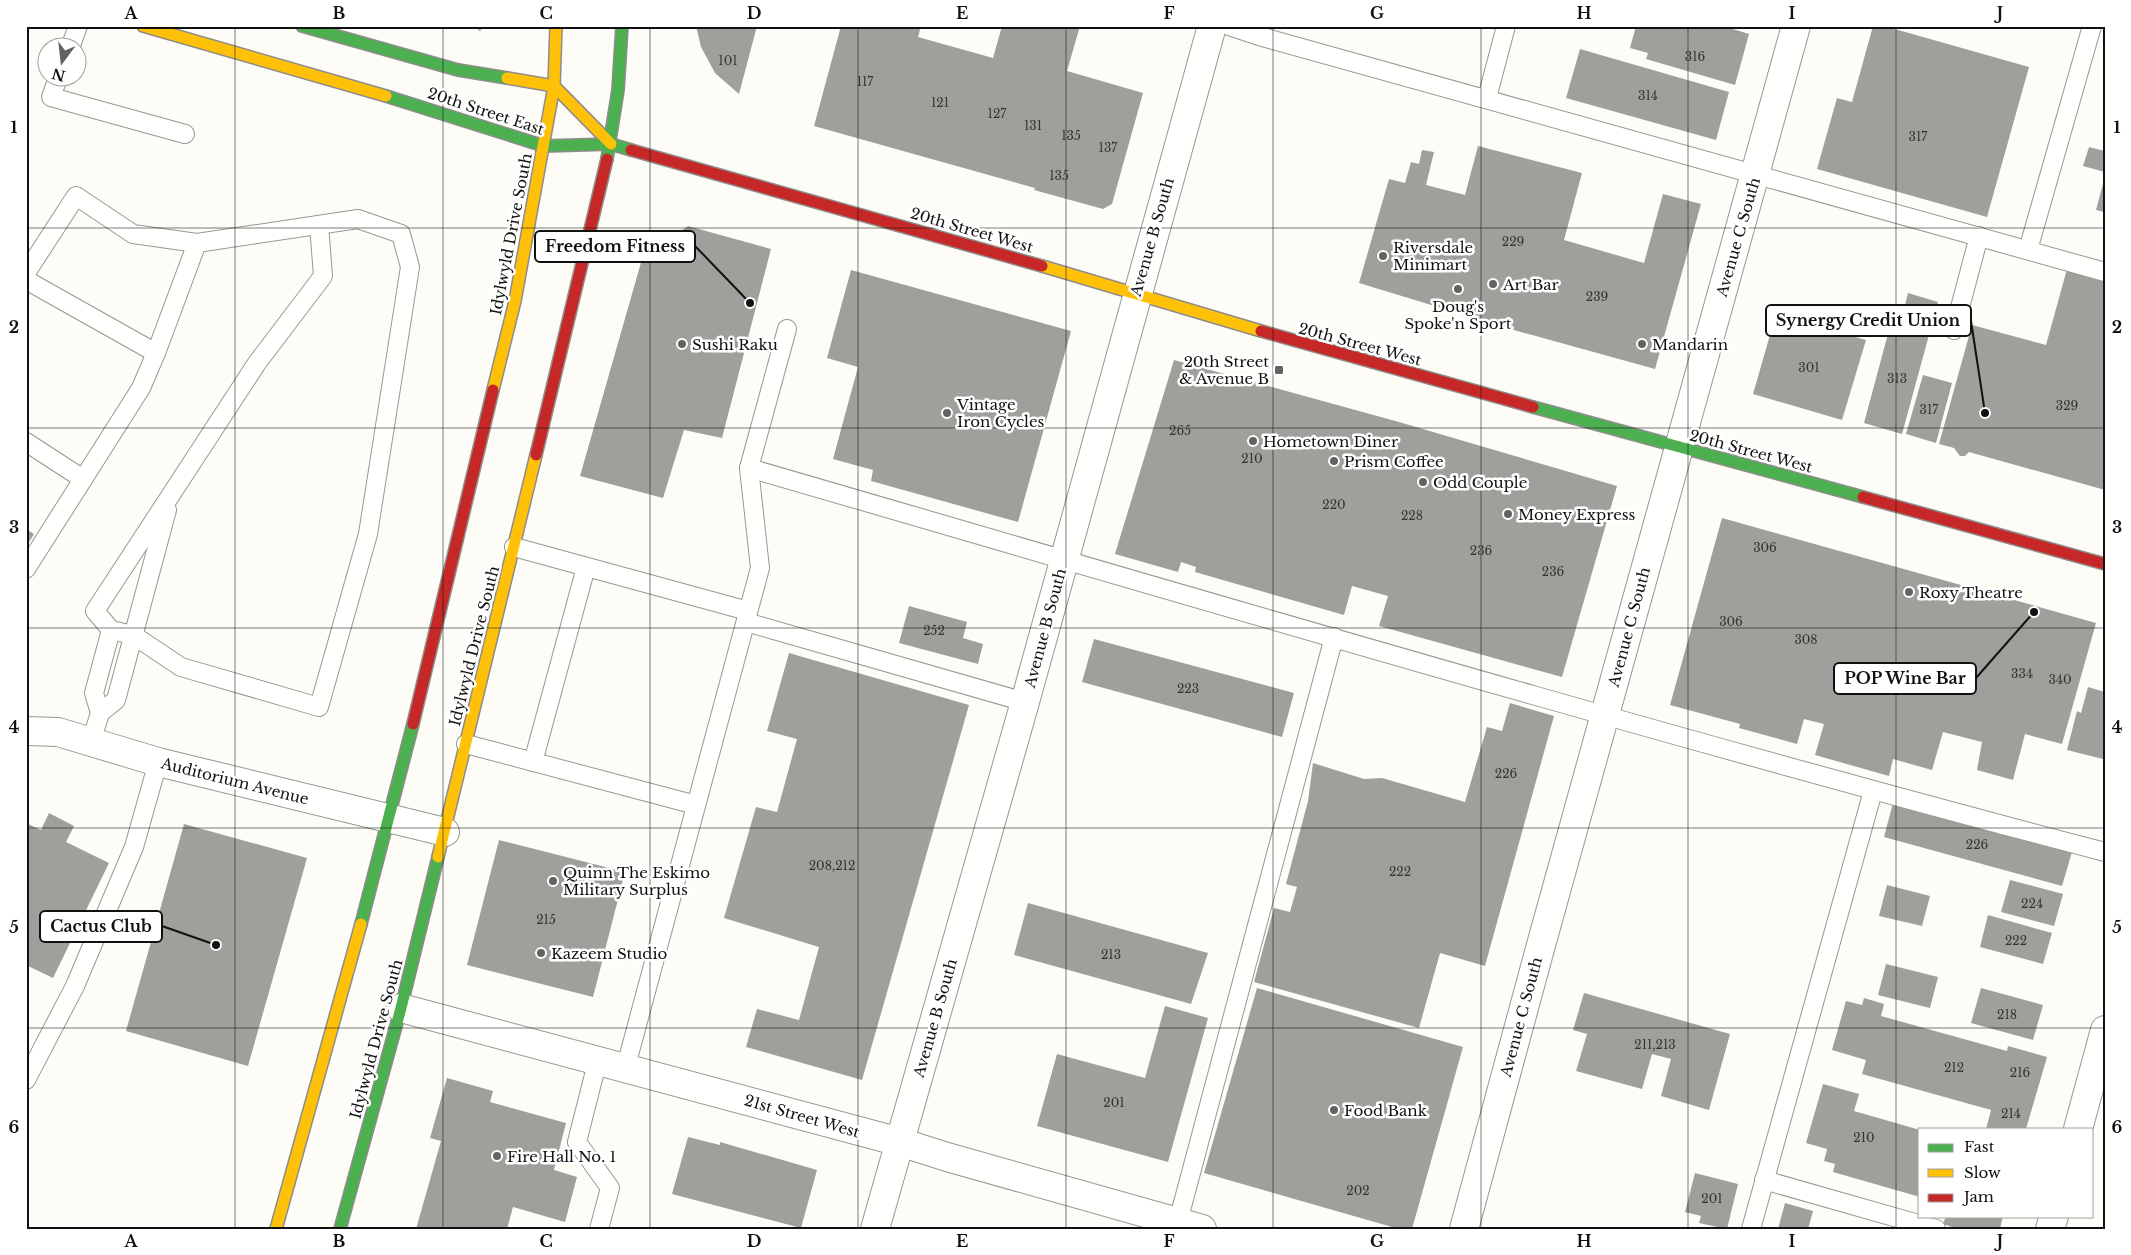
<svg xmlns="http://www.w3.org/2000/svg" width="2131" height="1255" viewBox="0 0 2131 1255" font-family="'Libre Baskerville',serif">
  <rect width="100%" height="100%" fill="#fdfcf7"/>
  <g fill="#a19f9c">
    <path d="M696 26H757L739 94 715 73 701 47Z"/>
    <path d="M841 26H921L918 37 993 58 1002 26H1080L1067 71 1143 93 1112 204 1103 209 1034 190 1035 188 814 126Z"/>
    <path d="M1636 26H1723L1749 34 1735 85 1646 59 1648 53 1630 48Z"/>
    <path d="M1873 26H1884L2029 67 1987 217 1817 169 1837 98 1852 102Z"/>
    <path d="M1580 49 1729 92 1716 140 1566 98Z"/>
    <path d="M1478 146 1582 173 1564 240 1644 263 1663 194 1701 204 1655 369 1510 329 1359 283 1389 179 1405 183 1411 162 1419 164 1422 150 1434 152 1426 185 1465 195Z"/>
    <path d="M2089 147 2105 151V172L2083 166Z"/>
    <path d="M2104 180H2105V212L2096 210Z"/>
    <path d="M688 226 771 249 722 438 684 430 663 498 580 476 642 259Z"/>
    <path d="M2067 269 2105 280V490L1969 452 1965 456H1960L1954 448 1939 444 1972 325 2046 345Z"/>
    <path d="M851 270 1071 331 1018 522 871 481 873 470 833 459 858 367 827 358Z"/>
    <path d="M1908 293 1938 302 1902 434 1864 423 1889 330 1898 333Z"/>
    <path d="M1776 314 1866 340 1842 420 1753 394Z"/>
    <path d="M1174 360 1399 422 1617 486 1562 677 1379 626 1388 596 1352 586 1344 615 1195 572 1196 567 1181 562 1178 572 1115 554Z"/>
    <path d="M1923 375 1952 383 1936 443 1906 434Z"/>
    <path d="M1722 518 2096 623 2062 744 2025 734 2013 780 1977 770 1982 742 1943 732 1932 770 1893 759 1889 776 1815 755 1824 724 1804 719 1797 744 1739 728 1740 724 1670 705Z"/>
    <path d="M26 529 34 534 26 547Z"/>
    <path d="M909 606 967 622 963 638 983 644 978 664 899 643Z"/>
    <path d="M1094 639 1294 693 1282 737 1082 682Z"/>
    <path d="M789 653 969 705 862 1080 746 1047 757 1009 799 1020 819 947 724 918 756 807 777 812 797 739 767 731Z"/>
    <path d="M2088 687 2105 692 2103 759 2067 750 2077 711 2081 713Z"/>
    <path d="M1510 703 1554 716 1485 966 1440 953 1419 1028 1254 982 1274 908 1290 912 1297 887 1286 884 1308 801 1313 763 1364 779 1382 778 1465 802 1487 727 1502 731Z"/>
    <path d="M1893 803 2072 852 2062 886 1884 837Z"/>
    <path d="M49 813 74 826 66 842 109 863 53 978 26 965V823L41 830Z"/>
    <path d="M184 824 307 858 248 1066 126 1031Z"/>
    <path d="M499 840 625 872 593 997 467 965Z"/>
    <path d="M2010 880 2063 894 2054 926 2001 912Z"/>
    <path d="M1887 885 1930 896 1922 926 1879 916Z"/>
    <path d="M1028 903 1208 953 1191 1004 1014 955Z"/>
    <path d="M1988 915 2052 933 2043 964 1980 947Z"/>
    <path d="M1886 964 1938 977 1930 1008 1878 995Z"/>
    <path d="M1257 988 1463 1047 1412 1229H1399L1204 1173Z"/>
    <path d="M1981 988 2043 1005 2033 1040 1971 1023Z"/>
    <path d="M1584 993 1730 1034 1709 1110 1661 1096 1671 1059 1652 1054 1642 1089 1576 1071 1587 1034 1573 1030Z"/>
    <path d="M1864 998 1884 1004 1881 1016 2007 1051 2008 1046 2047 1057 2026 1129H1986L1991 1110 1862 1074 1866 1060 1832 1050 1846 1001 1862 1005Z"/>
    <path d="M1165 1006 1208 1018 1168 1162 1037 1126 1057 1054 1145 1078Z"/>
    <path d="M447 1078 493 1091 490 1102 566 1123 554 1170 577 1177 565 1222 513 1207 507 1229H416L441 1141 430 1138Z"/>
    <path d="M1823 1084 1859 1094 1854 1111 1920 1130V1197L1833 1172 1835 1164 1824 1161 1827 1149 1806 1143Z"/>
    <path d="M688 1137 720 1145V1142L817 1170 801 1228 672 1194Z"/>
    <path d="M1695 1173 1738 1184 1727 1229 1699 1223 1701 1216 1685 1212Z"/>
    <path d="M1785 1203 1813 1211 1808 1229H1778Z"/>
    <path d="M1946 1216H2003L2000 1229H1958L1943 1224Z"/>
  </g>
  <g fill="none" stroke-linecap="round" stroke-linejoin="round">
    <g stroke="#979795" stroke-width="20">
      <g id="lane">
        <path d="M1229 26 1259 36 2105 272"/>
        <path d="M70 48 78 26"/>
        <path d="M58 78 51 97 185 134"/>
        <path d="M1487 98 1506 26"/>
        <path d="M2028 250 2092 26"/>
        <path d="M26 273 76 196 133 234 197 243 358 219 401 234 410 267 368 534 319 707 181 667 133 635 111 630 95 611 257 363 323 276 319 225"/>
        <path d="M26 280 156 353"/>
        <path d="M1954 330 1979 236"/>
        <path d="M26 442 83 479"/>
        <path d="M749 468C1200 599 1651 733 2105 852"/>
        <path d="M514 547 748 611"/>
        <path d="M26 569 141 388 156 353 197 243"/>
        <path d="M746 622 1025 702"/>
        <path d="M100 713 116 700 167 510"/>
        <path d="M91 742 100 713 94 693 111 630"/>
        <path d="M466 744 696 805"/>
        <path d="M533 762 586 567"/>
        <path d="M598 1059 577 1142 610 1188 599 1229"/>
        <path d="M626 1066 760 568 749 468 787 329"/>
        <path d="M26 1080 75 986 134 847 158 762"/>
        <path d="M1764 1180 1936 1229"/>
        <path d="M1176 1229 1334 637"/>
        <path d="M1751 1229 1873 791"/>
      </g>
    </g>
    <g stroke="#979795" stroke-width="30">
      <g id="street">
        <path d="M26 731 58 732 158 762 445 832"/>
        <path d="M401 1008 900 1142 947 1157 1202 1229"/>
        <path d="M2078 1129 2105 1030"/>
        <path d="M875 1229 1025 702 1212 26"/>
        <path d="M1464 1229 1541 945 1796 26"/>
        <path d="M2050 1229 2054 1216"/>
      </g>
    </g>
    <g stroke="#8e8d8b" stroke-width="14">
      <g id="fast">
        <path d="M302 26 458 70 507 78"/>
        <path d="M386 96 544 146 611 144 631 150"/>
        <path d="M607 159 618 90 622 26"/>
        <path d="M1533 407 1863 497"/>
        <path d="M361 924 413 724"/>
        <path d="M340 1229 401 1008 438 857"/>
      </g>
    </g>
    <g stroke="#8e8d8b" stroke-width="14">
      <g id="slow">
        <path d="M143 26 386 96"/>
        <path d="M507 78 554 86 611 144"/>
        <path d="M1042 266 1261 331"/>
        <path d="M493 390 515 301 554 86 556 26"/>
        <path d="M438 857 536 455"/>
        <path d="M276 1229 361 924"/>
      </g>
    </g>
    <g stroke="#8e8d8b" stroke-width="14">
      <g id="jam">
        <path d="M631 150 1042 266"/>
        <path d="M1261 331 1533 407"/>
        <path d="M536 455 607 159"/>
        <path d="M1863 497 2105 564"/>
        <path d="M413 724 493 390"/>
      </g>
    </g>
    <path stroke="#b9b9b8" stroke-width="3" stroke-dasharray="5 2.5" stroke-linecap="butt" d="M479 26 480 31"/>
    <use href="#lane" stroke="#fffffe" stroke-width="18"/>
    <use href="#street" stroke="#fffffe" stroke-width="28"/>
    <use href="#fast" stroke="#4caf50" stroke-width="11"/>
    <use href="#slow" stroke="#ffc107" stroke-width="11"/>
    <use href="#jam" stroke="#c62828" stroke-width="11"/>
  </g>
  <path fill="none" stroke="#111" stroke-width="1" stroke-opacity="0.55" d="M235 26V1229M443 26V1229M650 26V1229M858 26V1229M1066 26V1229M1273 26V1229M1481 26V1229M1688 26V1229M1896 26V1229M26 228H2105M26 428H2105M26 628H2105M26 828H2105M26 1028H2105"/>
  <g fill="#646362" stroke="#fff" stroke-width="2">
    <circle cx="1383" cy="256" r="5"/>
    <circle cx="1493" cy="284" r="5"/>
    <circle cx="1458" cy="289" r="5"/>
    <circle cx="682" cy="344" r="5"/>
    <circle cx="1642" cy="344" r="5"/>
    <rect x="1274" y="365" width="10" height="10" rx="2.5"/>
    <circle cx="947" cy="413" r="5"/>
    <circle cx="1253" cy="441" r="5"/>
    <circle cx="1334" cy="461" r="5"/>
    <circle cx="1423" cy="482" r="5"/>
    <circle cx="1508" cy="514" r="5"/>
    <circle cx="1909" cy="592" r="5"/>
    <circle cx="553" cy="881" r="5"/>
    <circle cx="541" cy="953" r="5"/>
    <circle cx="1334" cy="1110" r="5"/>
    <circle cx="497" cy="1156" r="5"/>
  </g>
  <g text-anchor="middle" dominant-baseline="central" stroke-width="5" stroke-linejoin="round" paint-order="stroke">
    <g font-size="12" fill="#353434">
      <text x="1695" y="56">316</text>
      <text x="728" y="60">101</text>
      <text x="865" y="81">117</text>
      <text x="1648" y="95">314</text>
      <text x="940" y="102">121</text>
      <text x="997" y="113">127</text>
      <text x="1033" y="125">131</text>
      <text x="1071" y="135">135</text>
      <text x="1918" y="136">317</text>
      <text x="1108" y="147">137</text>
      <text x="1059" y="175">135</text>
      <text x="1513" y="241">229</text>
      <text x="1597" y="296">239</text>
      <text x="1809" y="367">301</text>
      <text x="1897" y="378">313</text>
      <text x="2067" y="405">329</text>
      <text x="1929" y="409">317</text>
      <text x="1180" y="430">265</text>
      <text x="1252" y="458">210</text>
      <text x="1334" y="504">220</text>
      <text x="1412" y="515">228</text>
      <text x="1765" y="547">306</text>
      <text x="1481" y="550">236</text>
      <text x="1553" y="571">236</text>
      <text x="1731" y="621">306</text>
      <text x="934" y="630">252</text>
      <text x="1806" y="639">308</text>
      <text x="2022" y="673">334</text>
      <text x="2060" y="679">340</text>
      <text x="1188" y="688">223</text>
      <text x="1506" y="773">226</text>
      <text x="1977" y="844">226</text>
      <text x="832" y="865">208,212</text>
      <text x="1400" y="871">222</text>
      <text x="2032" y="903">224</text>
      <text x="546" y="919">215</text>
      <text x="2016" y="940">222</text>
      <text x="1111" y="954">213</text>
      <text x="2007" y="1014">218</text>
      <text x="1655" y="1044">211,213</text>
      <text x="1954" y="1067">212</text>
      <text x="2020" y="1072">216</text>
      <text x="1114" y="1102">201</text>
      <text x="2011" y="1113">214</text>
      <text x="1864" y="1137">210</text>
      <text x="1358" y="1190">202</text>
      <text x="1712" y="1198">201</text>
    </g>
    <g font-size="15" fill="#111" stroke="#fff">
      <text transform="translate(486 111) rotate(18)">20th Street East</text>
      <text transform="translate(972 230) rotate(16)">20th Street West</text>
      <text transform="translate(511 234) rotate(-79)">Idylwyld Drive South</text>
      <text transform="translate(1152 237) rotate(-74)">Avenue B South</text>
      <text transform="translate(1738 237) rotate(-74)">Avenue C South</text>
      <text transform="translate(1360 344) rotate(15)">20th Street West</text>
      <text transform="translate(1751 451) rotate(15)">20th Street West</text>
      <text transform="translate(1629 627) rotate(-75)">Avenue C South</text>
      <text transform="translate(1045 628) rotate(-75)">Avenue B South</text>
      <text transform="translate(474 646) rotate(-76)">Idylwyld Drive South</text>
      <text transform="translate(235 781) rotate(14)">Auditorium Avenue</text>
      <text transform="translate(1521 1017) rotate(-75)">Avenue C South</text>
      <text transform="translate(935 1018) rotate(-74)">Avenue B South</text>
      <text transform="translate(376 1039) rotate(-75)">Idylwyld Drive South</text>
      <text transform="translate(802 1116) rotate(16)">21st Street West</text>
    </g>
    <g font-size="15" fill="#111" stroke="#fff" text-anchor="start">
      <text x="1393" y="247">Riversdale<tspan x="1393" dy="17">Minimart</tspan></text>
      <text x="1503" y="284">Art Bar</text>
      <text x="1458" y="306" text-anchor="middle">Doug's<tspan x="1458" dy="17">Spoke'n Sport</tspan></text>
      <text x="692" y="344">Sushi Raku</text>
      <text x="1652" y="344">Mandarin</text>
      <text x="1269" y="361" text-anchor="end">20th Street<tspan x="1269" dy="17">&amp; Avenue B</tspan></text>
      <text x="957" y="404">Vintage<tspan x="957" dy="17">Iron Cycles</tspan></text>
      <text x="1263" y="441">Hometown Diner</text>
      <text x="1344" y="461">Prism Coffee</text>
      <text x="1433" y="482">Odd Couple</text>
      <text x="1518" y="514">Money Express</text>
      <text x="1919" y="592">Roxy Theatre</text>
      <text x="563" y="872">Quinn The Eskimo<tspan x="563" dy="17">Military Surplus</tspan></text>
      <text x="551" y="953">Kazeem Studio</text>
      <text x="1344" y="1110">Food Bank</text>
      <text x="507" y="1156">Fire Hall No. 1</text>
    </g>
  </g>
  <path fill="none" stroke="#111" stroke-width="2" d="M750 303L695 246M1985 413L1971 321M2034 612L1976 678M216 945L162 926"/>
  <g fill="#111" stroke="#fff" stroke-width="2">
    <circle cx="750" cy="303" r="5"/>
    <circle cx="1985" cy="413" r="5"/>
    <circle cx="2034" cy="612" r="5"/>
    <circle cx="216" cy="945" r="5"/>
  </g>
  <g fill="#fff" stroke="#111" stroke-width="2">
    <rect x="535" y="231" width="160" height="31" rx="5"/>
    <rect x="1766" y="305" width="205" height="31" rx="5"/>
    <rect x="1834" y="663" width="142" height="31" rx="5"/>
    <rect x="40" y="911" width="122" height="31" rx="5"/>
  </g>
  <g font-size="16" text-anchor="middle" font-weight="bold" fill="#111">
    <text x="615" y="252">Freedom Fitness</text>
    <text x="1868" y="326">Synergy Credit Union</text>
    <text x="1905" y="684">POP Wine Bar</text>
    <text x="101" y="932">Cactus Club</text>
  </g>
  <rect width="2131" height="1255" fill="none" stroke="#ffffff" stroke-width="55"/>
  <rect x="1918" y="1128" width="175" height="90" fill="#ffffff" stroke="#a0a0a0"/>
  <rect x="1928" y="1144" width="25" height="8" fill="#4caf50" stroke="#a0a0a0"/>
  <text x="1964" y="1152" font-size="15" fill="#111111">Fast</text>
  <rect x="1928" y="1169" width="25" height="8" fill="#ffc107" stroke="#a0a0a0"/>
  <text x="1964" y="1178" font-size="15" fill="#111111">Slow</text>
  <rect x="1928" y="1194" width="25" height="8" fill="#c62828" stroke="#a0a0a0"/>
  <text x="1964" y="1202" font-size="15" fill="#111111">Jam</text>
  <g transform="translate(62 62) rotate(195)"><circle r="24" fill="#ffffff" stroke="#a0a0a0"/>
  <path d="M0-4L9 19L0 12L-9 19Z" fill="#646362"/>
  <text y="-8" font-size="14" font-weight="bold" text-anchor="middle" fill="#111111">N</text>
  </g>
  <rect x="28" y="28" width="2076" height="1200" fill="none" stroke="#111" stroke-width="2"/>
  <g font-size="16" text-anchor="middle" font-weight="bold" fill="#111">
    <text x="131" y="19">A</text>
    <text x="339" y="19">B</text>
    <text x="546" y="19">C</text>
    <text x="754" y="19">D</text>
    <text x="962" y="19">E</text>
    <text x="1169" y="19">F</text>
    <text x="1377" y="19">G</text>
    <text x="1584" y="19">H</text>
    <text x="1792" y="19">I</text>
    <text x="2000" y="19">J</text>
    <text x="14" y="133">1</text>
    <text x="2117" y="133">1</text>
    <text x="14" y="333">2</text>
    <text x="2117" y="333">2</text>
    <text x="14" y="533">3</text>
    <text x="2117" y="533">3</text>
    <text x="14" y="733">4</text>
    <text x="2117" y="733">4</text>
    <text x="14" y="933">5</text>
    <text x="2117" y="933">5</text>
    <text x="14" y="1133">6</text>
    <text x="2117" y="1133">6</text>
    <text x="131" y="1247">A</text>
    <text x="339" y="1247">B</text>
    <text x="546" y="1247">C</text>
    <text x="754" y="1247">D</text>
    <text x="962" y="1247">E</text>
    <text x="1169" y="1247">F</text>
    <text x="1377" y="1247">G</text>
    <text x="1584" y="1247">H</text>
    <text x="1792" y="1247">I</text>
    <text x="2000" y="1247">J</text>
  </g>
</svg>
